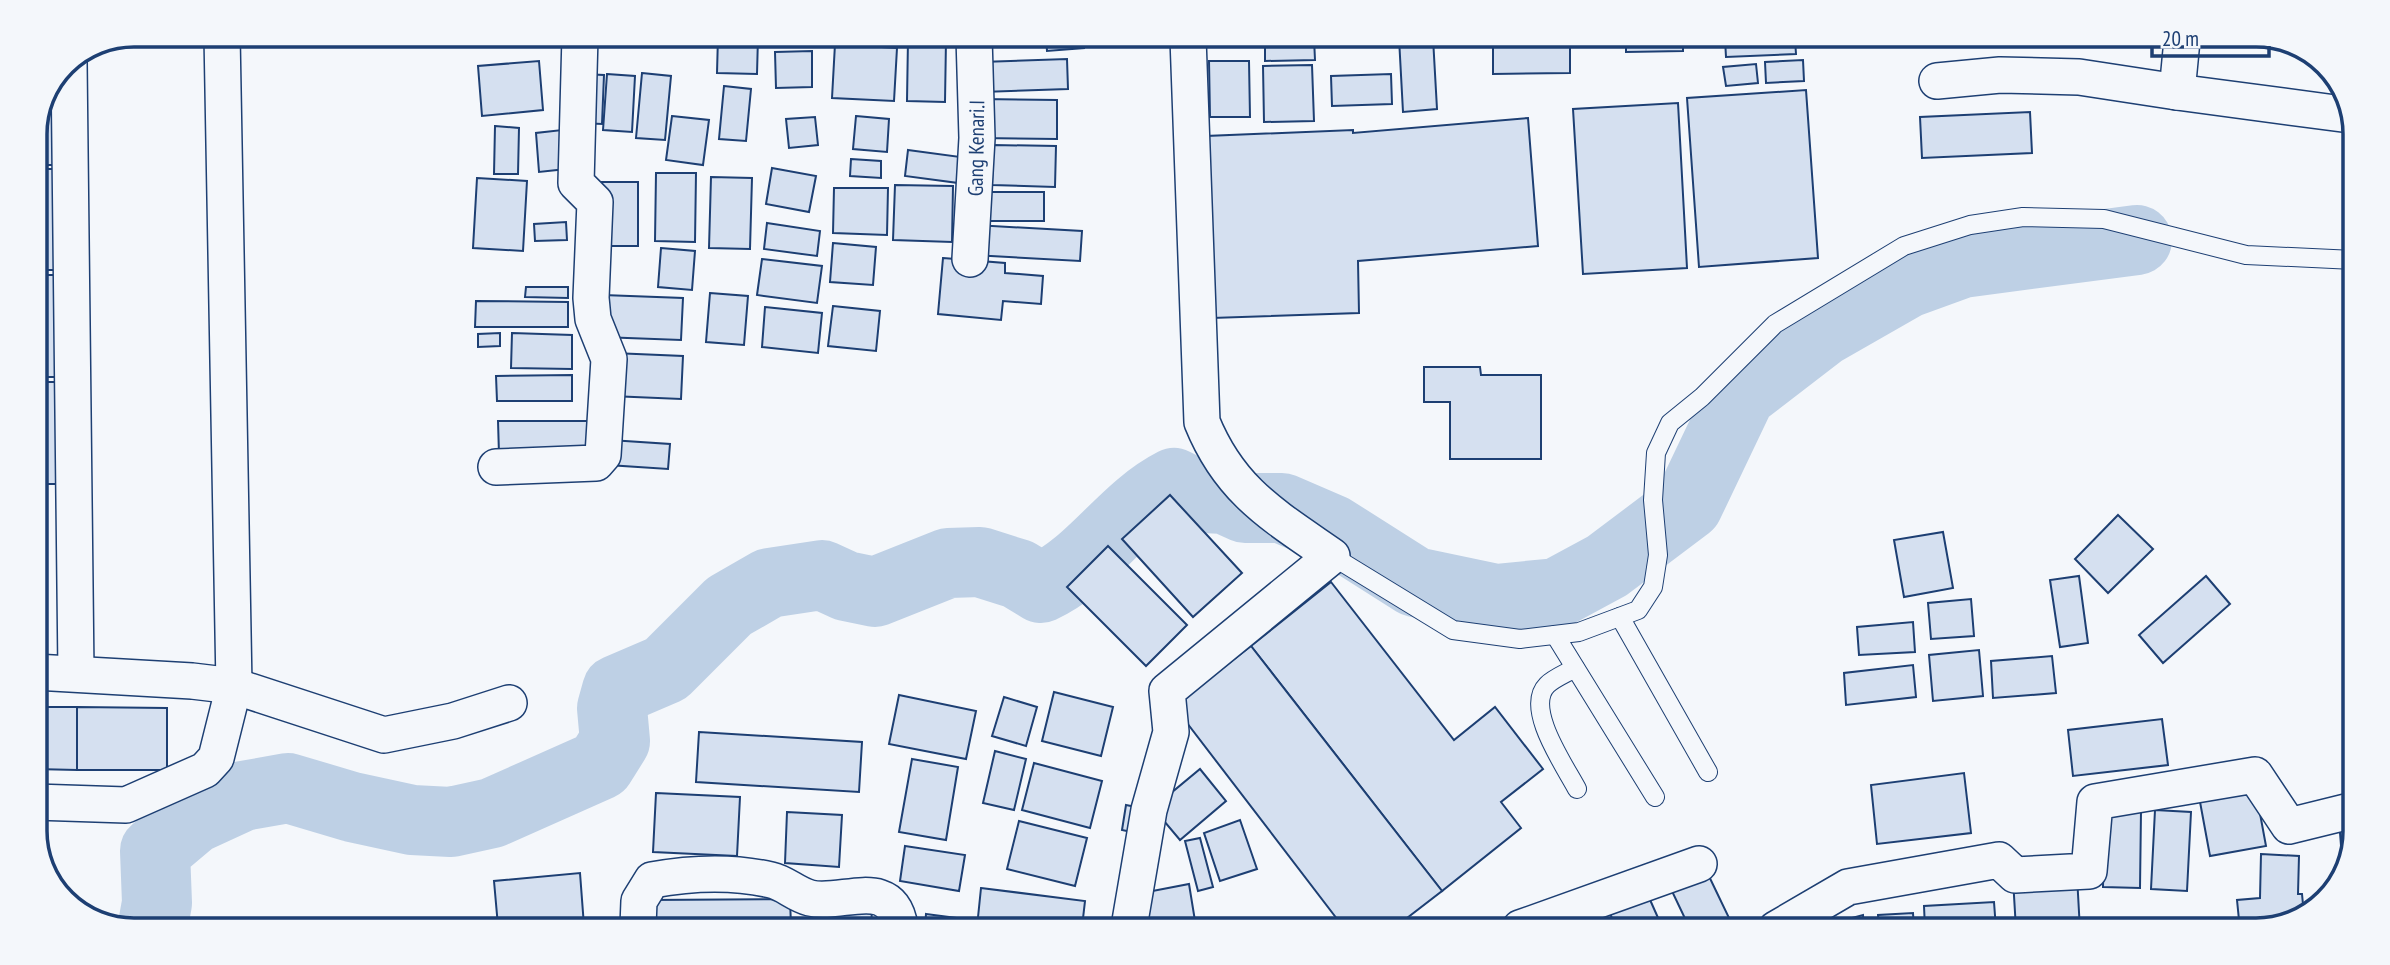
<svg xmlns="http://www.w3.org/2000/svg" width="2390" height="965" viewBox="0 0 2390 965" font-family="'PT Sans Narrow',sans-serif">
  <rect width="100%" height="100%" fill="#f4f7fb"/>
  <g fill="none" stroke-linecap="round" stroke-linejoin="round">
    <path stroke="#bed0e5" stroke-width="70" d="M153 925 157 903 155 851 193 819 243 796 288 788 352 807 412 820 451 822 492 813 600 765 615 741 612 708 617 690 666 669 729 606 769 583 822 575 846 586 875 592 948 563 980 562 1018 574 1041 588C1093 564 1123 509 1174 483L1204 498 1225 499 1245 508H1282L1333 530 1415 582 1496 599 1557 593 1607 566 1688 505 1741 394 1823 331 1907 283 1962 263 2137 240"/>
  </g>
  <g fill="#d5e0f0" stroke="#1d3f73" stroke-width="2">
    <path d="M718 36 758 37 757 74 717 73Z"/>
    <path d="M978 37H1028L1029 43 979 48Z"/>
    <path d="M1046 37H1083L1084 48 1047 51Z"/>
    <path d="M1265 38H1314L1315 60 1265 61Z"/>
    <path d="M1327 38H1388V39L1327 40Z"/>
    <path d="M1399 38H1433L1437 109 1403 112Z"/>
    <path d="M1493 38 1570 39V73L1493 74Z"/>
    <path d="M908 39 946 40 945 102 907 101Z"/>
    <path d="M1626 39H1683V51L1626 52Z"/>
    <path d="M1725 39H1795L1796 54 1726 57Z"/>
    <path d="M835 44 897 48 894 101 832 98Z"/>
    <path d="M812 51V87L776 88 775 52Z"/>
    <path d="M1067 59 1068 89 982 92 981 62Z"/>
    <path d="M1803 60 1804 81 1766 83 1765 62Z"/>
    <path d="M539 61 543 110 482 116 478 66Z"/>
    <path d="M1209 61H1249L1250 117H1210Z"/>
    <path d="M1756 64 1758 83 1726 86 1723 67Z"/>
    <path d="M1312 65 1314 121 1264 122 1263 66Z"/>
    <path d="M642 73 671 76 665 140 636 138Z"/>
    <path d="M582 74 604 75 602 124 581 123Z"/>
    <path d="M607 74 635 76 632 132 603 130Z"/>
    <path d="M1391 74 1392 104 1332 106 1331 76Z"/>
    <path d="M55 84 56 165H35V128Z"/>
    <path d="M724 86 751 89 746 141 719 139Z"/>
    <path d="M1806 90 1818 258 1699 267 1687 98Z"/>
    <path d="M981 99 1057 100V139L980 138Z"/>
    <path d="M1678 103 1687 268 1583 274 1573 109Z"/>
    <path d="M2030 112 2032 153 1922 158 1920 117Z"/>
    <path d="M672 116 709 120 703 165 666 160Z"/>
    <path d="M856 116 889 119 887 152 853 149Z"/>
    <path d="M815 117 818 145 789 148 786 119Z"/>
    <path d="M1528 118 1538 246 1358 261 1359 313 1212 318 1206 136 1353 130V133Z"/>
    <path d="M495 126 519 128 518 174H494Z"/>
    <path d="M562 130 566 169 539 172 536 133Z"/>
    <path d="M993 145 1056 146 1055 187 992 185Z"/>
    <path d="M908 150 968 158 966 184 905 176Z"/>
    <path d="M851 159 881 161V178L850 176Z"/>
    <path d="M772 168 816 176 809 212 766 204Z"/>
    <rect x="35" y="169" width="20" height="101"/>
    <path d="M656 173H696L695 242 655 241Z"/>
    <path d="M711 177 752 178 750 249 709 248Z"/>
    <path d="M477 178 527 181 523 251 473 248Z"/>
    <path d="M600 182H638V246H601Z"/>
    <path d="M895 185 953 186 952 242 893 240Z"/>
    <path d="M834 188H888L887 235 833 233Z"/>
    <rect x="985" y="192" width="59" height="29"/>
    <path d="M566 222 567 240 535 241 534 224Z"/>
    <path d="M767 223 820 231 817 256 764 249Z"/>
    <path d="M975 225 1082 231 1080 261 973 255Z"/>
    <path d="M833 243 876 247 873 285 830 282Z"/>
    <path d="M661 248 695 251 692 290 658 287Z"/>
    <path d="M943 258 1005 263V273L1043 276 1041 304 1003 301 1001 320 938 314Z"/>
    <path d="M762 259 822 266 817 303 757 295Z"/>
    <path d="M35 275H55L56 377H35Z"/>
    <path d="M526 287H568V298L525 297Z"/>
    <path d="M710 293 748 296 744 345 706 342Z"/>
    <path d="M603 295 683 298 681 340 601 337Z"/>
    <path d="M476 301 568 302V327H475Z"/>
    <path d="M833 306 880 311 876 351 828 346Z"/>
    <path d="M765 307 822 313 818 353 762 347Z"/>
    <path d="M500 333V346L478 347V334Z"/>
    <path d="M512 333 572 335V369L511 368Z"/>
    <path d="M613 353 683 356 681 399 611 396Z"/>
    <path d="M1424 367H1480L1481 375H1541V459H1450V402H1424Z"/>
    <path d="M572 375V401H497L496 376Z"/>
    <rect x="35" y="382" width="21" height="102"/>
    <path d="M498 421H591V454H499Z"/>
    <path d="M610 440 670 444 668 469 608 465Z"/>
    <path d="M2352 473V516L2343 475Z"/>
    <path d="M1170 495 1242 573 1193 617 1122 539Z"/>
    <path d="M2118 515 2153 549 2108 593 2075 559Z"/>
    <path d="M1943 532 1953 588 1904 597 1894 540Z"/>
    <path d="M1108 546 1187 625 1146 666 1067 587Z"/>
    <path d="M2079 576 2088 643 2060 647 2050 580Z"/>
    <path d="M2206 576 2230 604 2163 663 2139 635Z"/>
    <path d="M1331 582 1454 740 1495 707 1543 769 1501 802 1521 828 1442 891 1251 646Z"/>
    <path d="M1971 599 1974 636 1931 639 1928 603Z"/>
    <path d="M1913 622 1915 652 1859 655 1857 627Z"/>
    <path d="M1251 646 1442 891 1394 928H1344L1174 706Z"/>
    <path d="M1979 650 1983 696 1933 701 1929 655Z"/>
    <path d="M2052 656 2056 693 1993 698 1991 661Z"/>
    <path d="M1913 665 1916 697 1846 705 1844 673Z"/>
    <path d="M1054 692 1113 707 1101 756 1042 741Z"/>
    <path d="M899 695 976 711 966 759 889 744Z"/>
    <path d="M1004 697 1037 707 1026 746 992 736Z"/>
    <path d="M35 707H77V770L35 769Z"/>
    <path d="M77 707 167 708V770H77Z"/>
    <path d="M2162 719 2168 765 2073 776 2068 730Z"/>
    <path d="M699 732 862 742 859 792 696 782Z"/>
    <path d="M995 751 1026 759 1014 810 983 803Z"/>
    <path d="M912 759 958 767 946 840 899 832Z"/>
    <path d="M1034 763 1102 781 1090 828 1022 810Z"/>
    <path d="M1200 769 1226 801 1180 840 1153 808Z"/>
    <path d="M1964 773 1971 833 1877 844 1871 785Z"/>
    <path d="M2254 781 2266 846 2210 856 2198 791Z"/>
    <path d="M656 793 740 797 737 856 653 852Z"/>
    <path d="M1126 805 1146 809 1141 834 1122 830Z"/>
    <path d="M2155 810 2191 812 2187 891 2151 889Z"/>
    <path d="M2104 811H2141L2140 888 2103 887Z"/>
    <path d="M787 812 842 815 839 867 785 863Z"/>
    <path d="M2350 819V863L2343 871 2339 820Z"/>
    <path d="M1240 820 1257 869 1220 881 1204 833Z"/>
    <path d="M1019 821 1087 838 1075 886 1007 869Z"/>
    <path d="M1200 838 1213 887 1198 891 1185 841Z"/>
    <path d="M905 846 965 855 959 891 900 881Z"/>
    <path d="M2261 854 2299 856 2298 894H2302L2304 915 2256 930H2240L2237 900 2260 898Z"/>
    <path d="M1706 870 1731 922 1719 929H1690L1670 887Z"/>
    <path d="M580 873 584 926H498L494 881Z"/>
    <path d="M2077 876 2080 930 2016 929 2013 879Z"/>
    <path d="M1189 884 1196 927H1149L1142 893Z"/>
    <path d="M981 888 1085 901 1082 927H977Z"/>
    <path d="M1647 893 1663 929 1617 928 1608 910Z"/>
    <path d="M790 899 791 926H648V900Z"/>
    <path d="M1994 902 1996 929H1925L1924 906Z"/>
    <path d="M829 905 872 909 871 927 827 926Z"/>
    <path d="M1913 913 1914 929H1879L1878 915Z"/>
    <path d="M926 914 973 920 972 927H925Z"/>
    <path d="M1863 915 1864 929H1822V926Z"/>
  </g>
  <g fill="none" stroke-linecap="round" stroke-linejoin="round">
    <g stroke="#1d3f73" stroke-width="20">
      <g id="service">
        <path d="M1332 556 1453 630 1520 639 1579 632 1638 610 1653 587 1658 555 1653 500 1656 453 1670 423 1702 397 1775 324 1904 246 1970 225 2023 217 2104 219 2246 255 2354 260"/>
        <path d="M1620 617 1708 772"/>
        <path d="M1555 635 1655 797"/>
        <path d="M1575 668C1567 673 1554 678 1547 685 1524 708 1565 766 1577 789"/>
      </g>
    </g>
    <g stroke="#1d3f73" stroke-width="38">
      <g id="minor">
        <path d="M2182 40 2177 92 2350 115"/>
        <path d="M69 62 76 673"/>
        <path d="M1937 81 2000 75 2079 77 2177 92"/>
        <path d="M970 259 977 138 974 37"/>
        <path d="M496 467 596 463 603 455 609 359 593 319 591 298 595 202 576 183 580 36"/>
        <path d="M35 672 192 681 234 686 384 735 453 721 509 703"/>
        <path d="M35 802 126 805 205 770 216 758 234 686 222 35"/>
        <path d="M638 926 639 901 652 880C690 873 732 871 771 880 785 883 795 894 810 898 842 906 892 874 900 927"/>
        <path d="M1129 927 1149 810 1171 732 1167 691 1332 556C1273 515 1230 491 1202 422L1188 38"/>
        <path d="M1520 928 1699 864"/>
        <path d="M1776 929 1848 887 1999 860 2015 875 2089 871 2095 802 2255 775 2289 826 2350 811"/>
      </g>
    </g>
    <use href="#service" stroke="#f4f7fb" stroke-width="18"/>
    <use href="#minor" stroke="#f4f7fb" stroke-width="35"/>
  </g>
  <g text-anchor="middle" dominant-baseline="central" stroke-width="5" stroke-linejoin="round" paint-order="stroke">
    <g font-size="21" fill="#1d3f73" stroke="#f4f7fb">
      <text transform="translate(976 148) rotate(-89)">Gang Kenari.I</text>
    </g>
  </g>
  <path d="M0 0H2390V965H0ZM134 47H2256A87 87 0 0 1 2343 134V831A87 87 0 0 1 2256 918H134A87 87 0 0 1 47 831V134A87 87 0 0 1 134 47Z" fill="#f4f7fb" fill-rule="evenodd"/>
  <path fill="none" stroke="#1d3f73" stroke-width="3.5" d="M134 47H2256A87 87 0 0 1 2343 134V831A87 87 0 0 1 2256 918H134A87 87 0 0 1 47 831V134A87 87 0 0 1 134 47Z"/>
  <path d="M2152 46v10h117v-10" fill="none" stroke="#1d3f73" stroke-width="3.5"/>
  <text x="2162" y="46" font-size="21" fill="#1d3f73" stroke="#f4f7fb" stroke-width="5" paint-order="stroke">20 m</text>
</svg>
